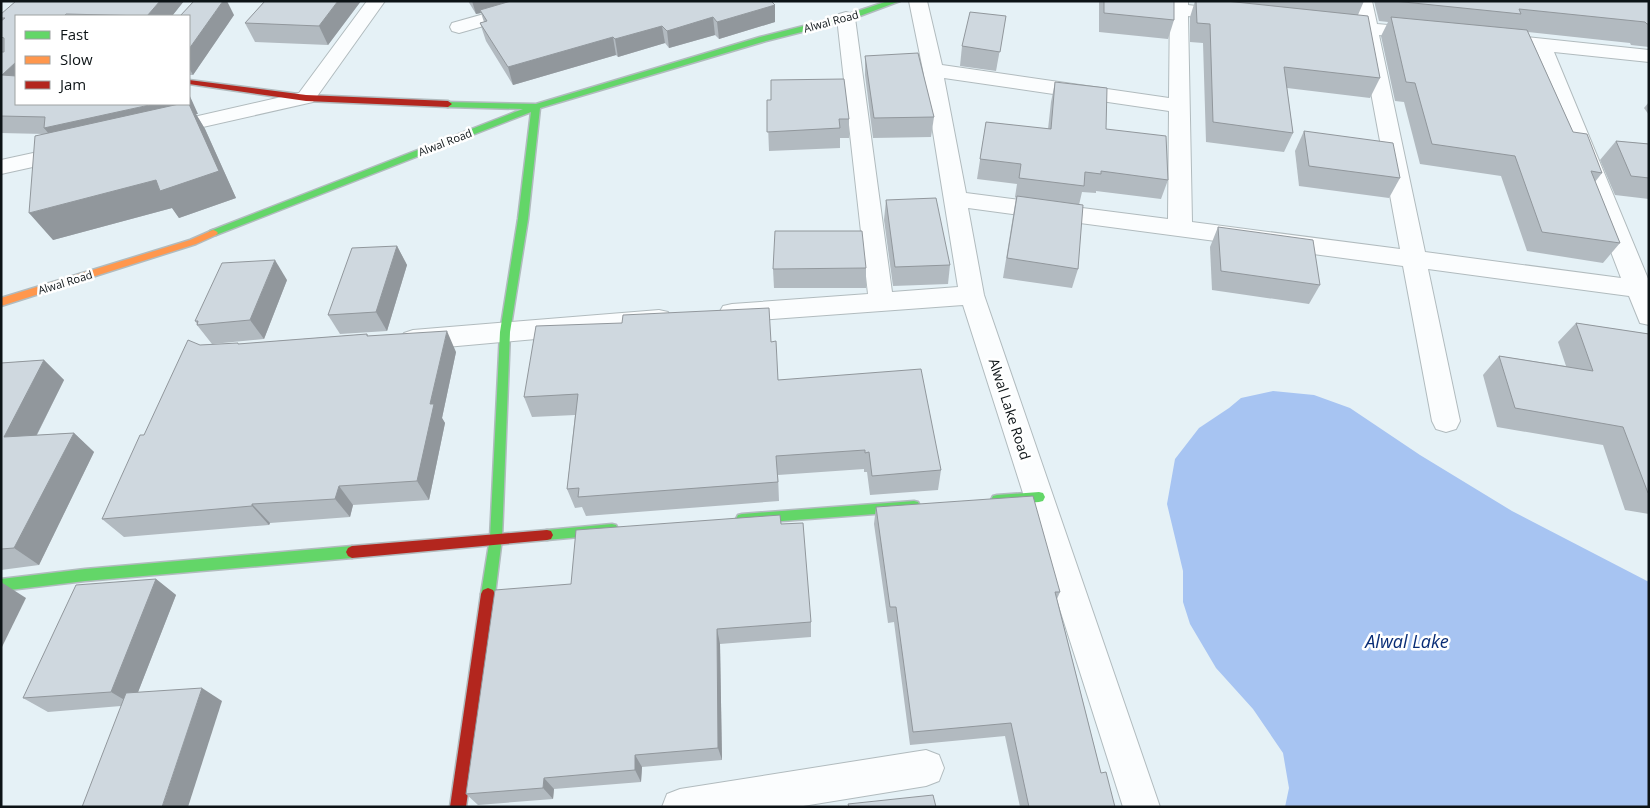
<svg xmlns="http://www.w3.org/2000/svg" width="1650" height="808" viewBox="0 0 1650 808" font-family="'Open Sans',sans-serif">
  <rect width="100%" height="100%" fill="#e5f1f6"/>
  <path fill="#a7c4f2" d="M1273 391 1314 395 1350 408 1420 455 1512 511 1649 582V807H1285L1289 788 1283 753 1253 709 1216 668 1190 624 1183 602V571L1167 504 1175 459 1199 428 1229 408 1241 398Z"/>
  <g fill="none" stroke-linecap="round" stroke-linejoin="round">
    <g stroke="#b1bbbe" stroke-width="2">
      <g id="street">
        <path d="M367 1H385L313 102 163 136 156 135 152 130 156 125 163 124 299 93Z"/>
        <path d="M530 1H560L557 5 459 33 452 31 450 27 452 23Z"/>
        <path d="M909 1H927L942 65 1169 98 1170 1H1188V5L1237 11 1239 15 1237 19 1230 21 1188 16 1192 222 1400 249 1360 33 1326 29 1324 25 1326 21 1333 19 1358 22 1354 1H1372L1377 24 1422 28 1429 30 1431 34 1429 38 1422 40 1379 35 1425 252 1621 278 1534 50 1490 44 1487 40 1490 36 1497 34 1649 50V62L1554 52 1649 281V325L1640 323 1629 296 1428 269 1460 421 1456 429 1446 432 1436 429 1432 421 1403 266 968 208 984 295 1160 807H1123L963 305 732 322 723 320 719 313 723 306 732 304 868 294 837 18 839 14 846 12 853 14 855 18 892 292 958 287 923 70ZM944 78 1169 111 1168 219 966 193Z"/>
        <path d="M70 145 78 147 81 152 78 157 1 174V160Z"/>
        <path d="M659 310 668 312 672 319 668 326 659 328 413 350 404 347 400 340 404 333 413 330Z"/>
        <path d="M926 750 939 755 944 768 939 781 926 786 797 807H662L667 794 680 789Z"/>
      </g>
    </g>
    <g stroke="#b1bbbe" stroke-width="3">
      <g id="fast">
        <path d="M888 1H900L849 20 766 41 540 108 528 219 510 332 502 538 495 594 493 598 488 600 483 598 481 594 490 538 500 332 518 219 531 112 216 235H210L208 233 210 231 523 109 448 107 445 106V102L536 104 760 37 843 16Z"/>
        <path d="M1039 492 1043 493 1045 497 1043 501 1039 502 997 505 993 504 991 500 993 496 997 495Z"/>
        <path d="M914 501 918 502 920 506 918 510 914 511 742 524 738 523 736 519 738 515 742 514Z"/>
        <path d="M612 524 616 525 618 529 616 533 612 534 547 540 543 539 541 535 543 531 547 530Z"/>
        <path d="M352 546 356 548 358 552 356 556 352 558 85 581 1 591V579L85 569Z"/>
      </g>
    </g>
    <g stroke="#b1bbbe" stroke-width="3">
      <path id="slow" d="M213 230 216 231 218 233 216 235 196 244 1 306V298L190 240Z"/>
    </g>
    <g stroke="#b1bbbe" stroke-width="3">
      <g id="jam">
        <path d="M189 80 306 95 448 101 452 104 448 107 306 101 189 84Z"/>
        <path d="M547 530 551 531 553 535 551 539 547 540 352 558 348 556 346 552 348 548 352 546Z"/>
        <path d="M488 588 493 590 495 594 466 807H450L481 594 483 590Z"/>
      </g>
    </g>
    <use href="#street" fill="#fbfdfe" fill-rule="evenodd"/>
    <use href="#fast" fill="#63d668" fill-rule="evenodd"/>
    <use href="#slow" fill="#ff974d" fill-rule="evenodd"/>
    <use href="#jam" fill="#b3261e" fill-rule="evenodd"/>
  </g>
  <g fill="#b2bac0">
    <path d="M184 1 172 16H16V104L198 114H196L205 129 236 198 179 218 172 208 53 240 44 134 1 133V14Z"/>
    <path d="M265 1H361L328 45 255 42 245 23Z"/>
    <path d="M468 1H771L775 5V22L719 39 715 35 669 48 665 43 618 57 616 55 513 85 486 41 480 23 484 22 481 13 476 14Z"/>
    <path d="M1099 1H1174V20L1168 39 1099 32Z"/>
    <path d="M1195 1H1364L1358 15 1380 78 1370 98 1287 88 1293 133 1284 152 1206 142 1203 43 1190 42V17Z"/>
    <path d="M1374 1H1649V47L1631 45 1630 43 1528 32 1573 132 1602 173 1595 182 1620 243 1603 263 1527 251 1501 176 1420 164 1404 102 1395 101 1381 36 1388 22 1379 21Z"/>
    <path d="M234 15 193 75H189V16Z"/>
    <path d="M1006 16 996 71 960 66 962 46Z"/>
    <path d="M865 56 934 117 931 137 873 138 865 75Z"/>
    <path d="M1055 82 1106 129 1168 180 1161 199 1096 191V193L1082 192 1079 205 1078 269 1072 288 1003 278 1013 216 1016 198 1015 197 1017 184 977 179 986 122 1048 129 1051 102Z"/>
    <path d="M767 100 849 119V138H840V148L769 151Z"/>
    <path d="M1649 102V115L1644 108Z"/>
    <path d="M1304 131 1400 178 1389 198 1299 186 1295 151Z"/>
    <path d="M1616 141 1649 144V199L1615 195 1600 160Z"/>
    <path d="M886 200 950 265 948 284 893 286 884 220Z"/>
    <path d="M1218 227 1320 285 1309 304 1212 290 1210 247Z"/>
    <path d="M397 246 407 265 387 331 340 334 328 315Z"/>
    <path d="M866 268V288H774L773 269Z"/>
    <path d="M287 280 264 339 212 344 197 325V324L195 321Z"/>
    <path d="M1576 323 1649 334V514L1625 510 1603 445 1497 427 1483 375 1499 356 1566 366 1558 342Z"/>
    <path d="M367 334 368 336 456 352 442 418 445 423 429 500 353 505 350 517 270 523 269 525 124 537 102 519 144 435 200 345 239 344Z"/>
    <path d="M771 341 778 380 941 470 938 490 870 495 867 472H864V469L778 475 779 501 586 516 582 507 575 508 567 489 575 415 532 417 524 397Z"/>
    <path d="M44 360 64 380 37 435 74 433 94 452 39 565 1 570V363Z"/>
    <path d="M876 507 1060 592 1057 599 1101 773 1115 807H1020L1005 736 910 745 894 622 888 623 874 524Z"/>
    <path d="M781 524 811 622V637L720 644 722 760 642 767 641 782 554 789 553 799 478 805 466 794 571 584Z"/>
    <path d="M156 579 176 595 138 692 222 701 121 706 48 712 23 698Z"/>
  </g>
  <g fill="#91979c">
    <path d="M160 1H184L172 16H147Z"/>
    <path d="M223 1H227L234 15 193 75 189 68V49Z"/>
    <path d="M338 1H361L328 45 319 26Z"/>
    <path d="M472 1H522L480 10 481 13 476 14Z"/>
    <path d="M775 5V22L719 39 717 22Z"/>
    <path d="M713 17 715 35 669 48 667 31Z"/>
    <path d="M662 26 665 43 618 57 615 39Z"/>
    <path d="M613 37 616 55 513 85 508 67Z"/>
    <path d="M16 62V92L2 75Z"/>
    <path d="M189 94 198 114H196L205 129 236 198 179 218 172 208 53 240 29 213 156 180 219 171 58 145 44 128 154 104H189Z"/>
    <path d="M397 246 407 265 387 331 376 312Z"/>
    <path d="M275 260 287 280 264 339 250 320Z"/>
    <path d="M447 331 456 352 442 418 445 423 429 500 417 481 430 404Z"/>
    <path d="M44 360 64 380 26 456 4 437Z"/>
    <path d="M74 433 94 452 39 565 14 548Z"/>
    <path d="M339 486 353 505 350 517 335 499Z"/>
    <path d="M252 504 270 523 269 525 252 506Z"/>
    <path d="M156 579 176 595 133 705 111 692Z"/>
    <path d="M1 582 26 598 1 649Z"/>
    <path d="M717 629 720 644 722 760 718 748Z"/>
    <path d="M202 688 222 701 188 807H162Z"/>
    <path d="M635 755 642 767 641 782 635 770Z"/>
    <path d="M544 778 554 789 553 799 543 788Z"/>
  </g>
  <g fill="#cfd8df" stroke="#91979c">
    <path d="M16 1H160L147 16 66 14 64 16H16V62L2 75 16 76V104H154L44 128 45 117 1 116V52H4V38L1 37V21L5 18H1V14Z"/>
    <path d="M194 1H223L189 49V16H180Z"/>
    <path d="M265 1H338L319 26 245 23Z"/>
    <path d="M511 1H771L775 5 717 22 713 17 667 31 662 26 615 39 613 37 508 67 480 23 487 21 480 10Z"/>
    <path d="M1104 1H1174V20L1104 13Z"/>
    <path d="M1196 1H1226L1368 16 1380 78 1284 67 1293 133 1213 122 1210 24 1197 23Z"/>
    <path d="M1394 1H1649V24H1647L1645 22 1519 9 1521 14Z"/>
    <path d="M970 12 1006 16 1000 52 962 46Z"/>
    <path d="M1391 17 1527 30 1573 132 1587 134 1602 173 1591 171 1620 243 1542 232 1515 156 1432 144 1415 83 1406 82Z"/>
    <path d="M918 53 934 117 874 118 865 56Z"/>
    <path d="M844 79 849 119H839L840 128 767 132V100H771V80Z"/>
    <path d="M1055 82 1107 88 1106 129 1166 136 1168 180 1101 171V174L1085 172 1084 186 1019 178 1021 164 980 159 986 122 1051 129Z"/>
    <path d="M179 104H189L219 171 160 191 156 180 29 213 35 136Z"/>
    <path d="M1304 131 1393 143 1400 178 1309 166Z"/>
    <path d="M1616 141 1649 144V178L1631 176Z"/>
    <path d="M1017 196 1083 205 1078 269 1007 258Z"/>
    <path d="M936 198 950 265 895 267 886 200Z"/>
    <path d="M1218 227 1313 240 1320 285 1221 271Z"/>
    <path d="M775 231H862L866 268 773 269Z"/>
    <path d="M397 246 376 312 328 315 352 248Z"/>
    <path d="M275 260 250 320 197 325 198 321H195L222 263Z"/>
    <path d="M769 308 771 342 776 341 778 380 921 369 941 470 872 476 869 452 865 453V450L776 456 778 482 578 497 579 488 567 489 578 394 524 397 536 326 622 323 623 315Z"/>
    <path d="M1576 323 1649 334V493H1648L1623 427 1515 408 1499 356 1593 371Z"/>
    <path d="M447 331 430 404H434L417 481 339 486 335 499 252 504V506L102 519 140 435H144L188 340 200 345 238 343V344L367 334V336Z"/>
    <path d="M44 360 4 437 74 433 14 548 1 549V363Z"/>
    <path d="M1033 496 1060 592H1055L1101 773 1106 772 1115 807H1029L1011 723 913 732 896 607H890L876 507Z"/>
    <path d="M780 515 781 524 803 523 811 622 717 629 718 748 635 755V770L544 778 543 788 466 794 495 590 571 584 576 530Z"/>
    <path d="M156 579 111 692 23 698 76 585Z"/>
    <path d="M202 688 162 807H82L126 693Z"/>
    <path d="M933 795 936 807H849L848 804Z"/>
  </g>
  <g text-anchor="middle" dominant-baseline="central" stroke-width="5" stroke-linejoin="round" paint-order="stroke">
    <g font-size="11" fill="#0c1316" stroke="#fff">
      <text transform="translate(831 21) rotate(-15)">Alwal Road</text>
      <text transform="translate(445 142) rotate(-21)">Alwal Road</text>
      <text transform="translate(65 282) rotate(-17)">Alwal Road</text>
    </g>
    <g font-size="14" fill="#0c1316" stroke="#fff">
      <text transform="translate(1010 409) rotate(72)">Alwal Lake Road</text>
    </g>
    <g font-size="18" font-style="italic" fill="#092d76" stroke="#fff">
      <text x="1407" y="641">Alwal Lake</text>
    </g>
  </g>
  <rect width="1650" height="808" fill="none" stroke="#0c1316" stroke-width="5"/>
  <rect x="15" y="15" width="175" height="90" fill="#ffffff" stroke="#9ea1a2"/>
  <rect x="25" y="31" width="25" height="8" fill="#63d668" stroke="#9ea1a2"/>
  <text x="60" y="40" font-size="15" fill="#0c1316">Fast</text>
  <rect x="25" y="56" width="25" height="8" fill="#ff974d" stroke="#9ea1a2"/>
  <text x="60" y="65" font-size="15" fill="#0c1316">Slow</text>
  <rect x="25" y="81" width="25" height="8" fill="#b3261e" stroke="#9ea1a2"/>
  <text x="60" y="90" font-size="15" fill="#0c1316">Jam</text>
</svg>
